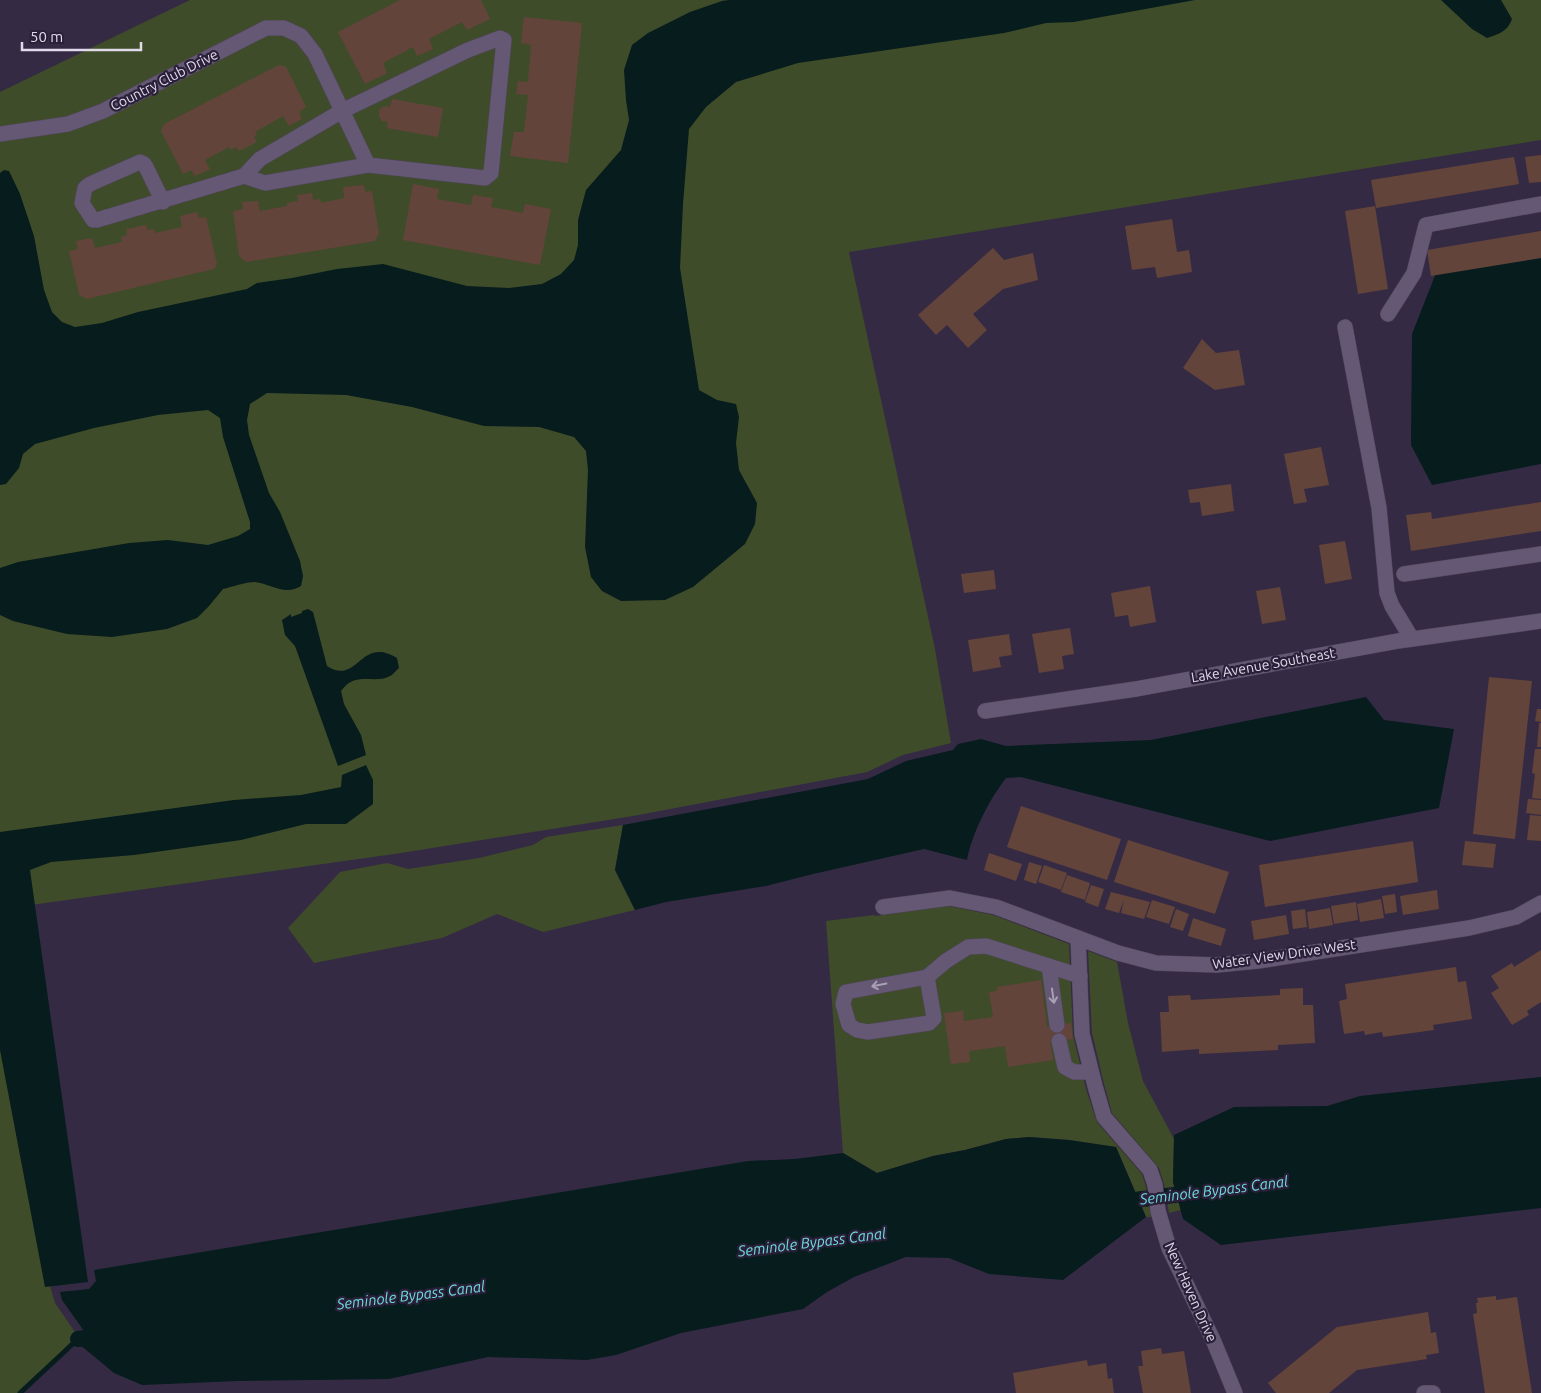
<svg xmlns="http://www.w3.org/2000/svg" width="1541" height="1393" viewBox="0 0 1541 1393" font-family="Ubuntu,sans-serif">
  <rect width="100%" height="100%" fill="#352a44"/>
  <g fill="#3f4c29">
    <path d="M190 0H1541V140L849 252 935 649 951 743 903 755 867 772 633 816 401 853 24 906 0 907V92Z"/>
    <path d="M623 825 615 870 635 910 543 932 497 914 442 938 314 963 288 928 340 872 387 863 408 869 479 858 533 845 546 837Z"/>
    <path d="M949 906 993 915 1069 944 1073 1035 1086 1089 1097 1122 1142 1174 1146 1187 1151 1217H1146L1116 1147 1069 1140 1029 1137 1006 1139 965 1150 933 1156 877 1173 843 1153 826 921 874 915 875 916Z"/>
    <path d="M1088 951 1117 962 1128 1023 1143 1081 1174 1139 1173 1182 1181 1210 1169 1213 1164 1184 1159 1168 1112 1113 1104 1084 1092 1033Z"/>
    <path d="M0 1037 45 1269 55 1303 77 1335 23 1393H0Z"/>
  </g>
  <g fill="#061c1d">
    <path d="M729 0H1195L1074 22 1046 23 1004 33 798 63 736 82 706 107 689 129 683 204 680 268 699 390 717 400 736 404 739 417 736 443 739 470 757 503 755 524 745 544 693 587 665 600 621 601 602 591 591 577 585 547 588 470 586 451 574 437 539 427 484 426 412 407 346 395 267 393 250 404 247 420 249 435 269 493 280 512 300 561 303 576 301 586C285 596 271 584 255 582 245 582 232 587 223 589L209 606 197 618 167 629 112 637 67 634 13 621 0 615V568L18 562 129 543 168 540 208 545 238 536 250 529V522L223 437 220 418 208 410 158 415 94 428 35 444 23 454 19 468 6 484 0 485V173L4 170 9 171 20 194 34 236 44 290 52 312 62 322 75 327 102 323 138 312 247 289 257 283 292 278 337 269 383 264 467 286 509 288 542 284 561 274 574 260 578 245V220L586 190 621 150 629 120 626 100 624 70 632 45 648 33 690 12 722 1Z"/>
    <path d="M1441 0H1501L1512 19C1508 31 1499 34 1487 38L1472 29Z"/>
    <path d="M1541 258V464L1432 485 1411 445 1412 334 1436 273Z"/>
    <path d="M308 609 313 612 327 666C358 686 360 635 397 658L399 668C396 670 393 675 390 676 373 685 356 670 341 691L344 704 361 735 366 755 338 766 295 646 285 635 282 620 291 614V617L302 613V611Z"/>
    <path d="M1366 697 1384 720 1454 729 1439 808 1270 841 1021 777 1006 778C989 800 972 833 967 860L924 849 813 874 766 886 666 902 635 910 615 870 623 825 868 779 906 761 953 750 958 744 981 739 1006 746 1151 740Z"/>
    <path d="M366 765 373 780V804L346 824H306L241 840 134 855 51 862 30 870 88 1282 45 1287 0 1050V832L234 800 301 795 341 787 342 775Z"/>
    <path d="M1541 1077V1208L1221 1245 1183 1219 1173 1182 1174 1135 1234 1107 1327 1106 1360 1096Z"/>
    <path d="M1029 1137 1069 1140 1116 1147 1146 1217 1063 1280 989 1274 949 1258 906 1257 854 1277 827 1292 803 1309 681 1333 616 1355 587 1360 488 1357 389 1379 238 1381 142 1385 114 1373 79 1344 83 1339 84 1331 62 1300 60 1292 89 1289 96 1281 94 1270 748 1161 795 1159 843 1153 877 1173 933 1156 965 1150 1006 1139Z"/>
  </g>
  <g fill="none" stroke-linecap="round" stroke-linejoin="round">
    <path stroke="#061c1d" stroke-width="5" d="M20 1393 78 1339"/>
    <g stroke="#061c1d" stroke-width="16">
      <path d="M1119 1202 1198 1192"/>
      <path d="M78 1339 105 1335"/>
    </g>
  </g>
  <g fill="#63443a">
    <path d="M400 0H481L490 19 467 30 462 22 429 39 433 49 417 56 413 47 383 63 387 73 365 84 338 32Z"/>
    <path d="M524 17 582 23 568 163 510 156 514 132H524L528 95 516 94 518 81 528 82 531 45 521 43Z"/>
    <path d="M279 65 286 67 306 107 299 112 302 119 289 126 283 116 255 132 257 135 254 137 257 142 239 151 236 147 231 150 229 147 205 160 210 169 195 176 191 170 183 174 161 131 164 124Z"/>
    <path d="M392 99 443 108 438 137 387 128 388 122 382 121 379 116V110L384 106 390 107Z"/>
    <path d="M1541 155V182L1529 183 1525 157Z"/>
    <path d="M1514 157 1519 184 1376 208 1371 180Z"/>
    <path d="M413 184 439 189 437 199 471 205 473 195 493 198 491 207 523 213 525 204 551 209 540 265 403 240Z"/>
    <path d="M363 185 366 192 372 191 379 234 375 241 246 262 239 256 233 211 243 209 242 202 258 201 260 211 287 206V203L298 201 297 195 312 193 313 200 320 199 321 203 344 198 343 187Z"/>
    <path d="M1375 206 1388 289 1358 294 1345 211Z"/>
    <path d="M197 212 199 218 206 217 217 264 214 269 86 299 79 294 69 251 78 249 76 241 92 238 95 248 122 242 121 237 127 235 126 229 146 225 148 230 154 229 155 233 182 227 180 216Z"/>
    <path d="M1172 219 1177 252 1189 250 1192 272 1157 278 1155 267 1132 270 1125 226Z"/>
    <path d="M1541 231V258L1431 276 1427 250Z"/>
    <path d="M993 248 1004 260 1033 253 1038 280 1003 289 973 314 987 330 968 348 947 325 936 335 918 315Z"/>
    <path d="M1202 339 1216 353 1239 350 1245 385 1215 390 1183 368Z"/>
    <path d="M1321 447 1329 485 1304 489 1307 502 1294 504 1284 454Z"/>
    <path d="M1231 484 1234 511 1202 516 1200 502 1190 503 1188 490Z"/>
    <path d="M1541 502V531L1411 551 1406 515 1431 512 1432 519Z"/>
    <path d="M1345 541 1352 579 1325 584 1319 545Z"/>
    <path d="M994 570 996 589 964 593 961 574Z"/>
    <path d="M1150 586 1156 622 1130 627 1128 615 1115 617 1111 593Z"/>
    <path d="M1280 587 1286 620 1262 624 1256 591Z"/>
    <path d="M1070 628 1074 654 1062 656 1064 669 1039 673 1032 634Z"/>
    <path d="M1009 634 1012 655 999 657 1001 667 973 672 968 640Z"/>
    <path d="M1489 677 1532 681 1515 839 1473 834Z"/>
    <path d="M1537 709H1541V722L1535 721Z"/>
    <path d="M1539 723H1541V747H1537Z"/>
    <path d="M1535 749H1541V799L1532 798 1535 774 1532 773Z"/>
    <path d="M1528 799 1541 800V815L1526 813Z"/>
    <path d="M1021 806 1121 839 1107 880 1007 847Z"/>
    <path d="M1530 815 1541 816V841L1527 840Z"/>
    <path d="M1128 840 1229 872 1215 914 1114 882Z"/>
    <path d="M1413 841 1418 882 1265 907 1259 865Z"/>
    <path d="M1465 841 1496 844 1493 868 1462 865Z"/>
    <path d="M989 853 1022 864 1016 881 984 870Z"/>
    <path d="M1029 862 1042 866 1036 884 1024 880Z"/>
    <path d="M1044 865 1067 873 1061 890 1038 882Z"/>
    <path d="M1067 875 1090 883 1085 900 1061 892Z"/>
    <path d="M1091 885 1104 889 1098 907 1085 902Z"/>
    <path d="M1437 890 1439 909 1403 915 1400 896Z"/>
    <path d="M1111 892 1150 902 1144 919 1121 913 1124 900 1119 913 1105 909Z"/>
    <path d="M1395 894 1397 912 1385 914 1382 896Z"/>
    <path d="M1381 899 1384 918 1360 922 1357 904Z"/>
    <path d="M1152 900 1175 907 1169 924 1146 917Z"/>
    <path d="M1356 902 1358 920 1334 924 1331 906Z"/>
    <path d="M1330 908 1333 925 1309 929 1307 912Z"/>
    <path d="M1176 909 1189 914 1183 931 1170 927Z"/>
    <path d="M1305 909 1307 927 1293 929 1291 911Z"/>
    <path d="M1286 915 1289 934 1254 940 1251 921Z"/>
    <path d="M1193 918 1226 929 1221 946 1188 936Z"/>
    <path d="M1541 950V1002L1527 1011 1529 1015 1512 1025 1491 993 1499 988 1491 976 1512 963 1514 967Z"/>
    <path d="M1456 967 1458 982 1466 981 1472 1019 1433 1025 1434 1030 1383 1037 1382 1032 1365 1035 1364 1031 1344 1034 1339 1001 1347 999 1345 984Z"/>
    <path d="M1041 980 1047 1027 1071 1023 1073 1039 1050 1042 1053 1060 1008 1067 1005 1046 969 1051 970 1062 951 1064 944 1013 963 1011 964 1021 993 1017 989 992 997 991V987Z"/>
    <path d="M1303 988V1005H1313L1315 1043 1278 1045V1050L1199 1054V1049L1162 1052 1160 1012H1169L1168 996 1190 995 1191 1000 1280 995V989Z"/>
    <path d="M1496 1296V1300L1517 1297 1532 1393H1485L1473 1314 1477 1313 1476 1303H1478L1477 1298Z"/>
    <path d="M1428 1312 1431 1333 1436 1332 1439 1353 1426 1355 1427 1359 1357 1370 1329 1393H1276L1268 1383 1337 1327Z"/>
    <path d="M1161 1348 1162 1354 1184 1351 1191 1393H1143L1138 1366H1143L1141 1351Z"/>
    <path d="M1087 1360 1088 1366 1106 1363 1108 1379 1112 1378 1114 1393H1016L1013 1373Z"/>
  </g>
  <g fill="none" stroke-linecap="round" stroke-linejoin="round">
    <g stroke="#50465b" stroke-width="16">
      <g id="minor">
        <path d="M0 134 68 124 103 111 266 28H284L301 36 315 54 368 165 485 178 491 173 504 40 500 38 468 50 342 111 260 159 244 176"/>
        <path d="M163 202 146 167 144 164 140 162 90 184 85 188 82 203 93 220H97L244 176 265 183 368 165"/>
        <path d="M1388 314 1414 273 1426 225 1541 204"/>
        <path d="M1345 327 1379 508 1387 593 1392 606 1412 639"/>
        <path d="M1404 574 1541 554"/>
        <path d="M985 711 1136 689 1398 641 1541 621"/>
        <path d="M883 907 950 898 996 907 1118 953 1156 963 1216 965 1258 961 1469 928 1516 917 1541 903"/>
        <path d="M1078 938 1082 1034 1095 1086 1104 1117 1150 1170 1155 1185 1158 1211 1169 1248 1214 1342 1235 1393"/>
        <path d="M1049 966 1057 1025"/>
        <path d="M927 977 934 1018 929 1023 868 1032 857 1030 849 1025 843 1004 846 992 927 977 946 961 968 947 986 946 1080 976"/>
        <path d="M1059 1041 1065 1067 1074 1072H1091"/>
        <path d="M1424 1393H1433"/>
      </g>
    </g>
    <use href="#minor" stroke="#645874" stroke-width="15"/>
  </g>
  <defs><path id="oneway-shaft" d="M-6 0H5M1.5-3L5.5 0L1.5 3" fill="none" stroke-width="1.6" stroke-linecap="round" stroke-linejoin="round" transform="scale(1.25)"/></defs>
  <g stroke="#a8a0b5">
    <use href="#oneway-shaft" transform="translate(879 985) rotate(169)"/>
    <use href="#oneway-shaft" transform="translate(1053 996) rotate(82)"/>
  </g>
  <g text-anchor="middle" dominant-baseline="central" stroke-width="4.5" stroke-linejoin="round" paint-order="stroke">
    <g font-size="14" fill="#e0daea" stroke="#2b2039">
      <text transform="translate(164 80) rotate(-27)">Country Club Drive</text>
      <text transform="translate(1263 665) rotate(-10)">Lake Avenue Southeast</text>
      <text transform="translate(1284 954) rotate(-8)">Water View Drive West</text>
      <text transform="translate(1191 1292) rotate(66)">New Haven Drive</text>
    </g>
    <g font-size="15" font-style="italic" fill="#6ddcde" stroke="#2b2039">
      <text transform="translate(1214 1190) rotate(-7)">Seminole Bypass Canal</text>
      <text transform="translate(812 1242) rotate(-7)">Seminole Bypass Canal</text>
      <text transform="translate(411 1295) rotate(-7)">Seminole Bypass Canal</text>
    </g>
  </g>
  <path d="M22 42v8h119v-8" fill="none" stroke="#e0daea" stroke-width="2.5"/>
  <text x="30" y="42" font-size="15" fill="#e0daea" stroke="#2b2039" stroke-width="4" paint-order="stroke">50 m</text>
</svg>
